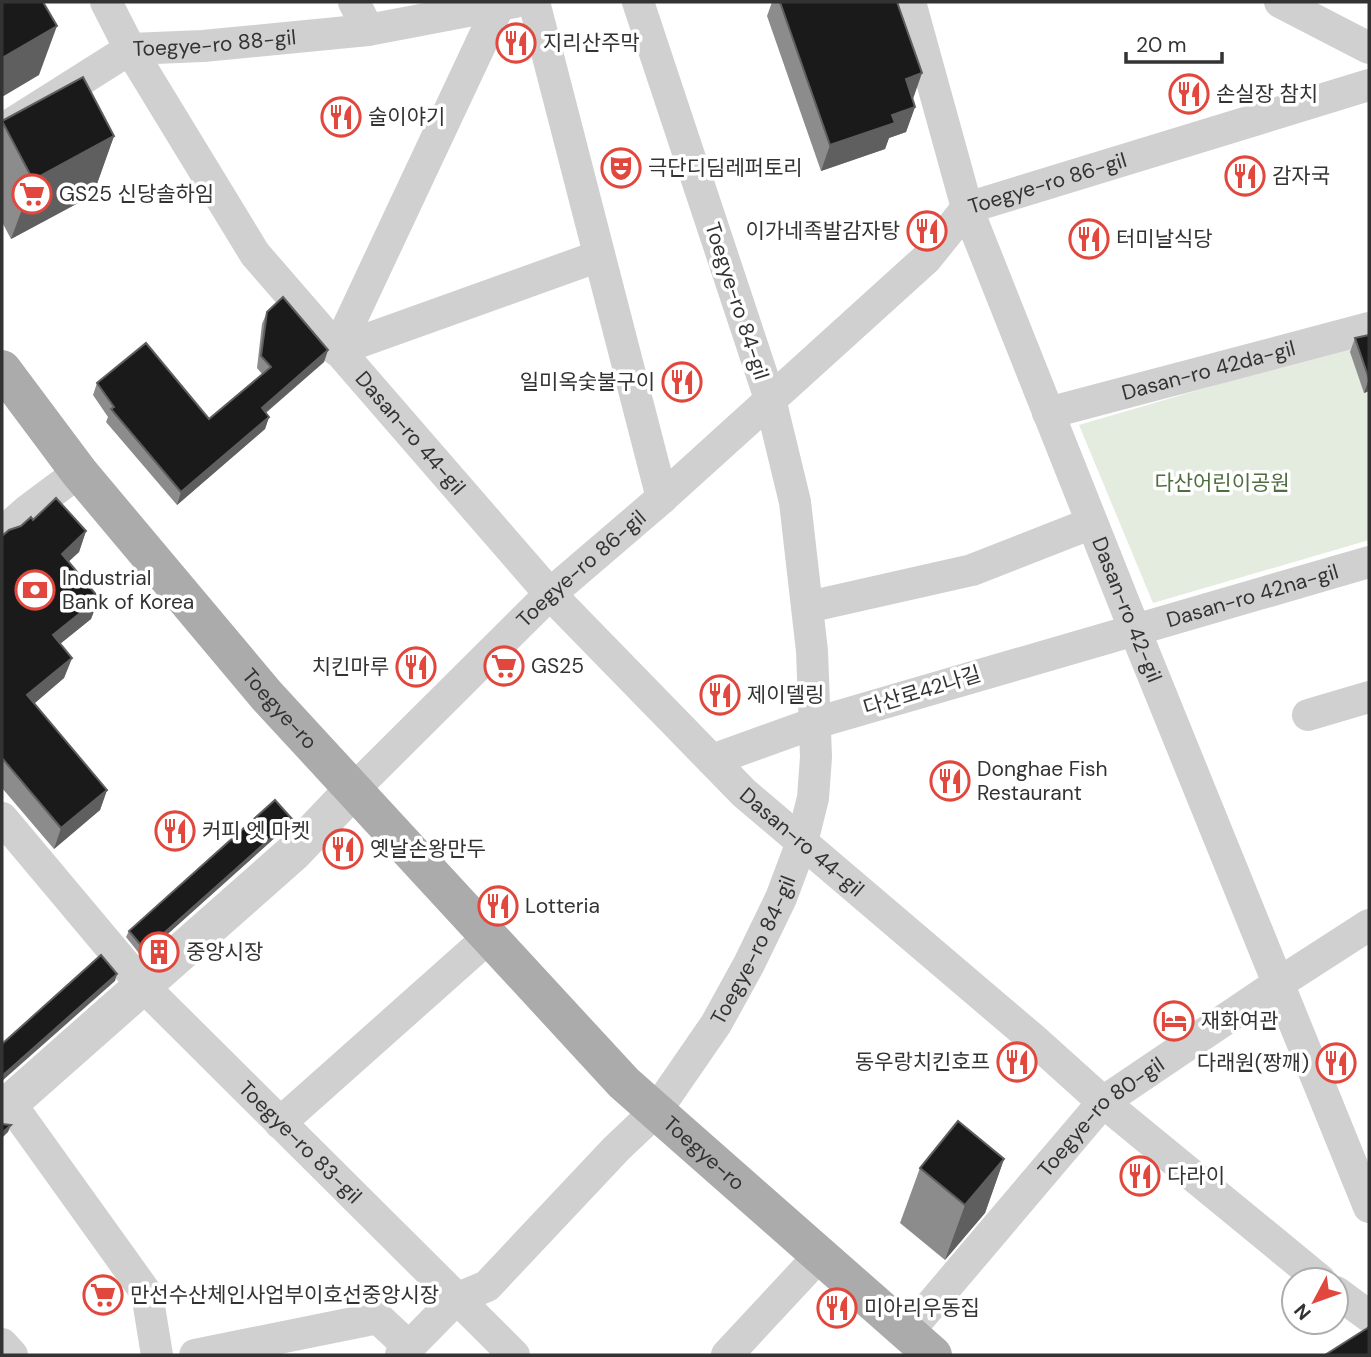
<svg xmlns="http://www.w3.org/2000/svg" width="1371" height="1357" viewBox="0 0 1371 1357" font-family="'DM Sans','Noto Sans KR',sans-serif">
  <rect width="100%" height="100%" fill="#fff"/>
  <path fill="#e4ebdf" d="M1369 340V540L1153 603 1079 425Z"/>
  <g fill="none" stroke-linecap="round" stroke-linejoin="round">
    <g stroke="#d0d0d0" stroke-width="32">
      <path id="s1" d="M106 2 130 49 255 254 550 594 744 793 1033 1039 1103 1102 1320 1280"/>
      <path d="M354 2 368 30"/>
      <path d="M534 2 662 498"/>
      <path id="s2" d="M910 2 967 208 1134 628 1369 1207"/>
      <path d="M1280 2 1369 48"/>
      <path id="s3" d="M2 130 130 49 203 46 368 30 515 2"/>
      <path d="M337 350 499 5"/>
      <path d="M337 350 599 256"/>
      <path id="s4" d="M1048 413 1369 328"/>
      <path d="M2 533 28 510 79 472"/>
      <path d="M808 607 972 570 1092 523"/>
      <path d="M1308 715 1369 697"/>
      <path id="s5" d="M712 760 815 723 1369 562"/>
      <path id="s6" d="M353 790 550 594 662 498 926 259 967 208 1369 85"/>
      <path id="s7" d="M2 818 143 986 514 1355"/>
      <path d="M10 1103 147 1294 157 1355"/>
      <path d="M280 1123 489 937"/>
      <path d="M1336 1292 1369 1316"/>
      <path id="s8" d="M908 1332 1103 1102 1279 983 1369 925"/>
      <path d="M2 1344 12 1355"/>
      <path d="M195 1355 378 1318 409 1347"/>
      <path id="s9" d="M401 1355 456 1299 487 1286 616 1149 656 1111 716 1024 749 964 781 898 802 842 813 798 816 757 812 651 795 502 770 399 638 2"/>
      <path d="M727 1355 820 1255"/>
    </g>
    <path stroke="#d0d0d0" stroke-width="38" d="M2 1110 294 852 353 790"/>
    <path stroke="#ababab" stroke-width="38" id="s10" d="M2 369 79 472 267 696 624 1083 933 1355"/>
  </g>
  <g fill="#8c8c8c">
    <path d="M772 2H897L912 99 915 107 906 132 889 138 885 149 821 171 767 16Z"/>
    <path d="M2 121 114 136 93 195 11 239 2 222Z"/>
    <path d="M267 312 328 350 324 362 266 413 269 417 265 429 177 505 106 422 108 417 93 395 97 383 209 419 262 374 257 368 262 324Z"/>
    <path d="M1369 335V391L1364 393 1350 352 1355 338Z"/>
    <path d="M33 520 86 531 79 552 68 562 99 598 91 619 60 644 72 658 64 678 34 703 107 790 100 810 54 849 2 788V536Z"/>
    <path d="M289 825 142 957 126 937 129 931Z"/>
    <path d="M1004 1159 985 1213 945 1260 900 1223 920 1168Z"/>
  </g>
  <g fill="#5f5f5f">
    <path d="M57 26 39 75 2 97V58Z"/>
    <path d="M922 73 913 99 906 79Z"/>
    <path d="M915 107 906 132 889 138 885 149 821 171 830 145 892 115Z"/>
    <path d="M114 136 93 195 11 239 33 180Z"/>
    <path d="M328 350 324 362 257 420 262 408Z"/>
    <path d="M1369 379V391L1364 393Z"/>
    <path d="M269 417 265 429 177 505 181 492Z"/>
    <path d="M86 531 79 552 54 575 62 554Z"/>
    <path d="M99 598 91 619 45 656 53 635Z"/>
    <path d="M72 658 64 678 20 716 27 695Z"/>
    <path d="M107 790 100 810 54 849 61 828Z"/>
    <path d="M292 819 289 825 142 957 145 950Z"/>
    <path d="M117 974 115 981 2 1081V1076Z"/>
    <path d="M11 1125 8 1132 2 1138V1133Z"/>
    <path d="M1004 1159 985 1213 945 1260 965 1205Z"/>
  </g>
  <g fill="#1a1a1a" stroke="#5f5f5f" stroke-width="2">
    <path d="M2 2H43L57 26 2 58Z"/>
    <path d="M780 2H897L922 73 906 79 915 107 892 115 895 123 830 145Z"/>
    <path d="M83 77 114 136 33 180 2 121Z"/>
    <path d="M283 297 328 350 262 408 269 417 181 492 111 409 114 407 97 383 146 343 209 419 271 367 261 356 267 312Z"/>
    <path d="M1369 335V379L1355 338Z"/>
    <path d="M56 498 86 531 62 554 99 598 53 635 72 658 27 695 107 790 61 828 2 758V536L9 530 21 526 31 517 33 520Z"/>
    <path d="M275 800 292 819 145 950 129 931Z"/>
    <path d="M101 955 117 974 2 1076V1044Z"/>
    <path d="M958 1121 1004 1159 965 1205 920 1168Z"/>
    <path d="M2 1124 11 1125 2 1133Z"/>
    <path d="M1369 1327V1355H1325Z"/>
  </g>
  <defs>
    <g id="restaurant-ring" transform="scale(2.0125)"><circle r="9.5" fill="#fff" stroke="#e1473d" stroke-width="1.5"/><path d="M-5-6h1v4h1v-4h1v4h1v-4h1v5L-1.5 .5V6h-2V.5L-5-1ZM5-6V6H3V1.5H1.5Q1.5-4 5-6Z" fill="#e1473d"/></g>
    <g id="theatre-ring" transform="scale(2.0125)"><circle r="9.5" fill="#fff" stroke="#e1473d" stroke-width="1.5"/><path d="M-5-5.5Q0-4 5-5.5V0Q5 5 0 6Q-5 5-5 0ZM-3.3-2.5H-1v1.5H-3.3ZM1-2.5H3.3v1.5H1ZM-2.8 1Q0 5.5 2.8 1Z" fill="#e1473d"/></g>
    <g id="supermarket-ring" transform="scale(2.0125)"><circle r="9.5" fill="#fff" stroke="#e1473d" stroke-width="1.5"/><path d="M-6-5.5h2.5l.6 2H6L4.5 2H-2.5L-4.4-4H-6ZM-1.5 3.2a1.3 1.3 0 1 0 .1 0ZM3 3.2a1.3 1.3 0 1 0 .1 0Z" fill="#e1473d"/></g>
    <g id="bank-ring" transform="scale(2.0125)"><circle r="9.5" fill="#fff" stroke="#e1473d" stroke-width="1.5"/><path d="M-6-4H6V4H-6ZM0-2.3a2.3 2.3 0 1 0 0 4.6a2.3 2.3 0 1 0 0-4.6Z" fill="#e1473d"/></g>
    <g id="building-ring" transform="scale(2.0125)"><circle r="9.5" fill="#fff" stroke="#e1473d" stroke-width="1.5"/><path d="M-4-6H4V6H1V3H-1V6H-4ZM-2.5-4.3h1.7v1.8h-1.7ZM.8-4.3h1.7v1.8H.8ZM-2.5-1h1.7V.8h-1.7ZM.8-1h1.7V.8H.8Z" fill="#e1473d"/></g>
    <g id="hotel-ring" transform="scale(2.0125)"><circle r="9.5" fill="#fff" stroke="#e1473d" stroke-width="1.5"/><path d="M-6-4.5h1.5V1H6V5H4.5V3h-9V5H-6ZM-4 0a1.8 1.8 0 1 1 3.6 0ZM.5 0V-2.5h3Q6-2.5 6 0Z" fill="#e1473d"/></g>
  </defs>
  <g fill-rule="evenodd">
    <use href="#restaurant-ring" x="516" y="43"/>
    <use href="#restaurant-ring" x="1189" y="94"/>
    <use href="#restaurant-ring" x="341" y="117"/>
    <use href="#theatre-ring" x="621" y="168"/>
    <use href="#restaurant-ring" x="1245" y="176"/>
    <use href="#supermarket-ring" x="32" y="194"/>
    <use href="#restaurant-ring" x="927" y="231"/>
    <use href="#restaurant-ring" x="1089" y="239"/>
    <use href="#restaurant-ring" x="682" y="382"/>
    <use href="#bank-ring" x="35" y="590"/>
    <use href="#supermarket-ring" x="504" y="666"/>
    <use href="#restaurant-ring" x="416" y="667"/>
    <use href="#restaurant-ring" x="720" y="695"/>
    <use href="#restaurant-ring" x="950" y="781"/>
    <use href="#restaurant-ring" x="175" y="831"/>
    <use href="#restaurant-ring" x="343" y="849"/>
    <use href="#restaurant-ring" x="498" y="906"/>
    <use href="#building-ring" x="159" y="952"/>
    <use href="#hotel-ring" x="1174" y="1021"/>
    <use href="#restaurant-ring" x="1017" y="1062"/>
    <use href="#restaurant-ring" x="1336" y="1063"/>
    <use href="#restaurant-ring" x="1140" y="1176"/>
    <use href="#supermarket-ring" x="103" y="1295"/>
    <use href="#restaurant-ring" x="837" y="1308"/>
  </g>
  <g text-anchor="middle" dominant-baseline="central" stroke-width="7" stroke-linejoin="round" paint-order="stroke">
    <g font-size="21" fill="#333" stroke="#fff" text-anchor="start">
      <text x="543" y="43">지리산주막</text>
      <text x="1216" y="94">손실장 참치</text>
      <text x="368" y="117">술이야기</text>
      <text x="648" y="168">극단디딤레퍼토리</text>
      <text x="1272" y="176">감자국</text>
      <text x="59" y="194">GS25 신당솔하임</text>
      <text x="900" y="231" text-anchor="end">이가네족발감자탕</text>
      <text x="1116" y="239">터미날식당</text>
      <text x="655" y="382" text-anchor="end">일미옥숯불구이</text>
      <text x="62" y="578">Industrial<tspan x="62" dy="24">Bank of Korea</tspan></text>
      <text x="531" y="666">GS25</text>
      <text x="389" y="667" text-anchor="end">치킨마루</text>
      <text x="747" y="695">제이델링</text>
      <text x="977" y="769">Donghae Fish<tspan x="977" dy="24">Restaurant</tspan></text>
      <text x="202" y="831">커피 엣 마켓</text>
      <text x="370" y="849">옛날손왕만두</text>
      <text x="525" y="906">Lotteria</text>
      <text x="186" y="952">중앙시장</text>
      <text x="1201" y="1021">재화여관</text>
      <text x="990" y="1062" text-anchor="end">동우랑치킨호프</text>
      <text x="1309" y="1063" text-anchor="end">다래원(짱깨)</text>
      <text x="1167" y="1176">다라이</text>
      <text x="130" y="1295">만선수산체인사업부이호선중앙시장</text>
      <text x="864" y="1308">미아리우동집</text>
    </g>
    <g font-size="21" fill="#333" stroke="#fff">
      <text stroke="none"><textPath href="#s3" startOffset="236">Toegye-ro 88-gil</textPath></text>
      <text stroke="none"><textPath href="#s6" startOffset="931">Toegye-ro 86-gil</textPath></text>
      <text transform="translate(737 301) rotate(72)">Toegye-ro 84-gil</text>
      <text stroke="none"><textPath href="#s4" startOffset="166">Dasan-ro 42da-gil</textPath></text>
      <text stroke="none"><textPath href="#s1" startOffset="530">Dasan-ro 44-gil</textPath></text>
      <text stroke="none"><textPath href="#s6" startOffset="318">Toegye-ro 86-gil</textPath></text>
      <text stroke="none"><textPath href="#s5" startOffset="565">Dasan-ro 42na-gil</textPath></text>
      <text stroke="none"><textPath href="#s2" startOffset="646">Dasan-ro 42-gil</textPath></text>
      <text transform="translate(922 691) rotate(-17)">다산로42나길</text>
      <text stroke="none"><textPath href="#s10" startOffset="439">Toegye-ro</textPath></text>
      <text stroke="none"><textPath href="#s1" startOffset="1097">Dasan-ro 44-gil</textPath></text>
      <text stroke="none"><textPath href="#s9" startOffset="544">Toegye-ro 84-gil</textPath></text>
      <text stroke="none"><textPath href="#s8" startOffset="290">Toegye-ro 80-gil</textPath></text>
      <text stroke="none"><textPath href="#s7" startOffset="441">Toegye-ro 83-gil</textPath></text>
      <text stroke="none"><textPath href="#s10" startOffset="1054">Toegye-ro</textPath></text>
    </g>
    <g font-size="21" fill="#4f6e40" stroke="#fff">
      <text x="1222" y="483">다산어린이공원</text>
    </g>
  </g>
  <rect width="1371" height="1357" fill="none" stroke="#333333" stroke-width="7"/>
  <g transform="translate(1315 1301) rotate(229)"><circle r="33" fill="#ffffff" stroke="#adadad" stroke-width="2"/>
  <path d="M0-5L12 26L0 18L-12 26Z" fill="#e1473d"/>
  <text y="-10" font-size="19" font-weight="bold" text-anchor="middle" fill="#333333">N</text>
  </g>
  <path d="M1126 52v10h96v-10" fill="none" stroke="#333333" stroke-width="3.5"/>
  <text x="1136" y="52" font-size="21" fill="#333333" stroke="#ffffff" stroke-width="5" paint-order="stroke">20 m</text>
</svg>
